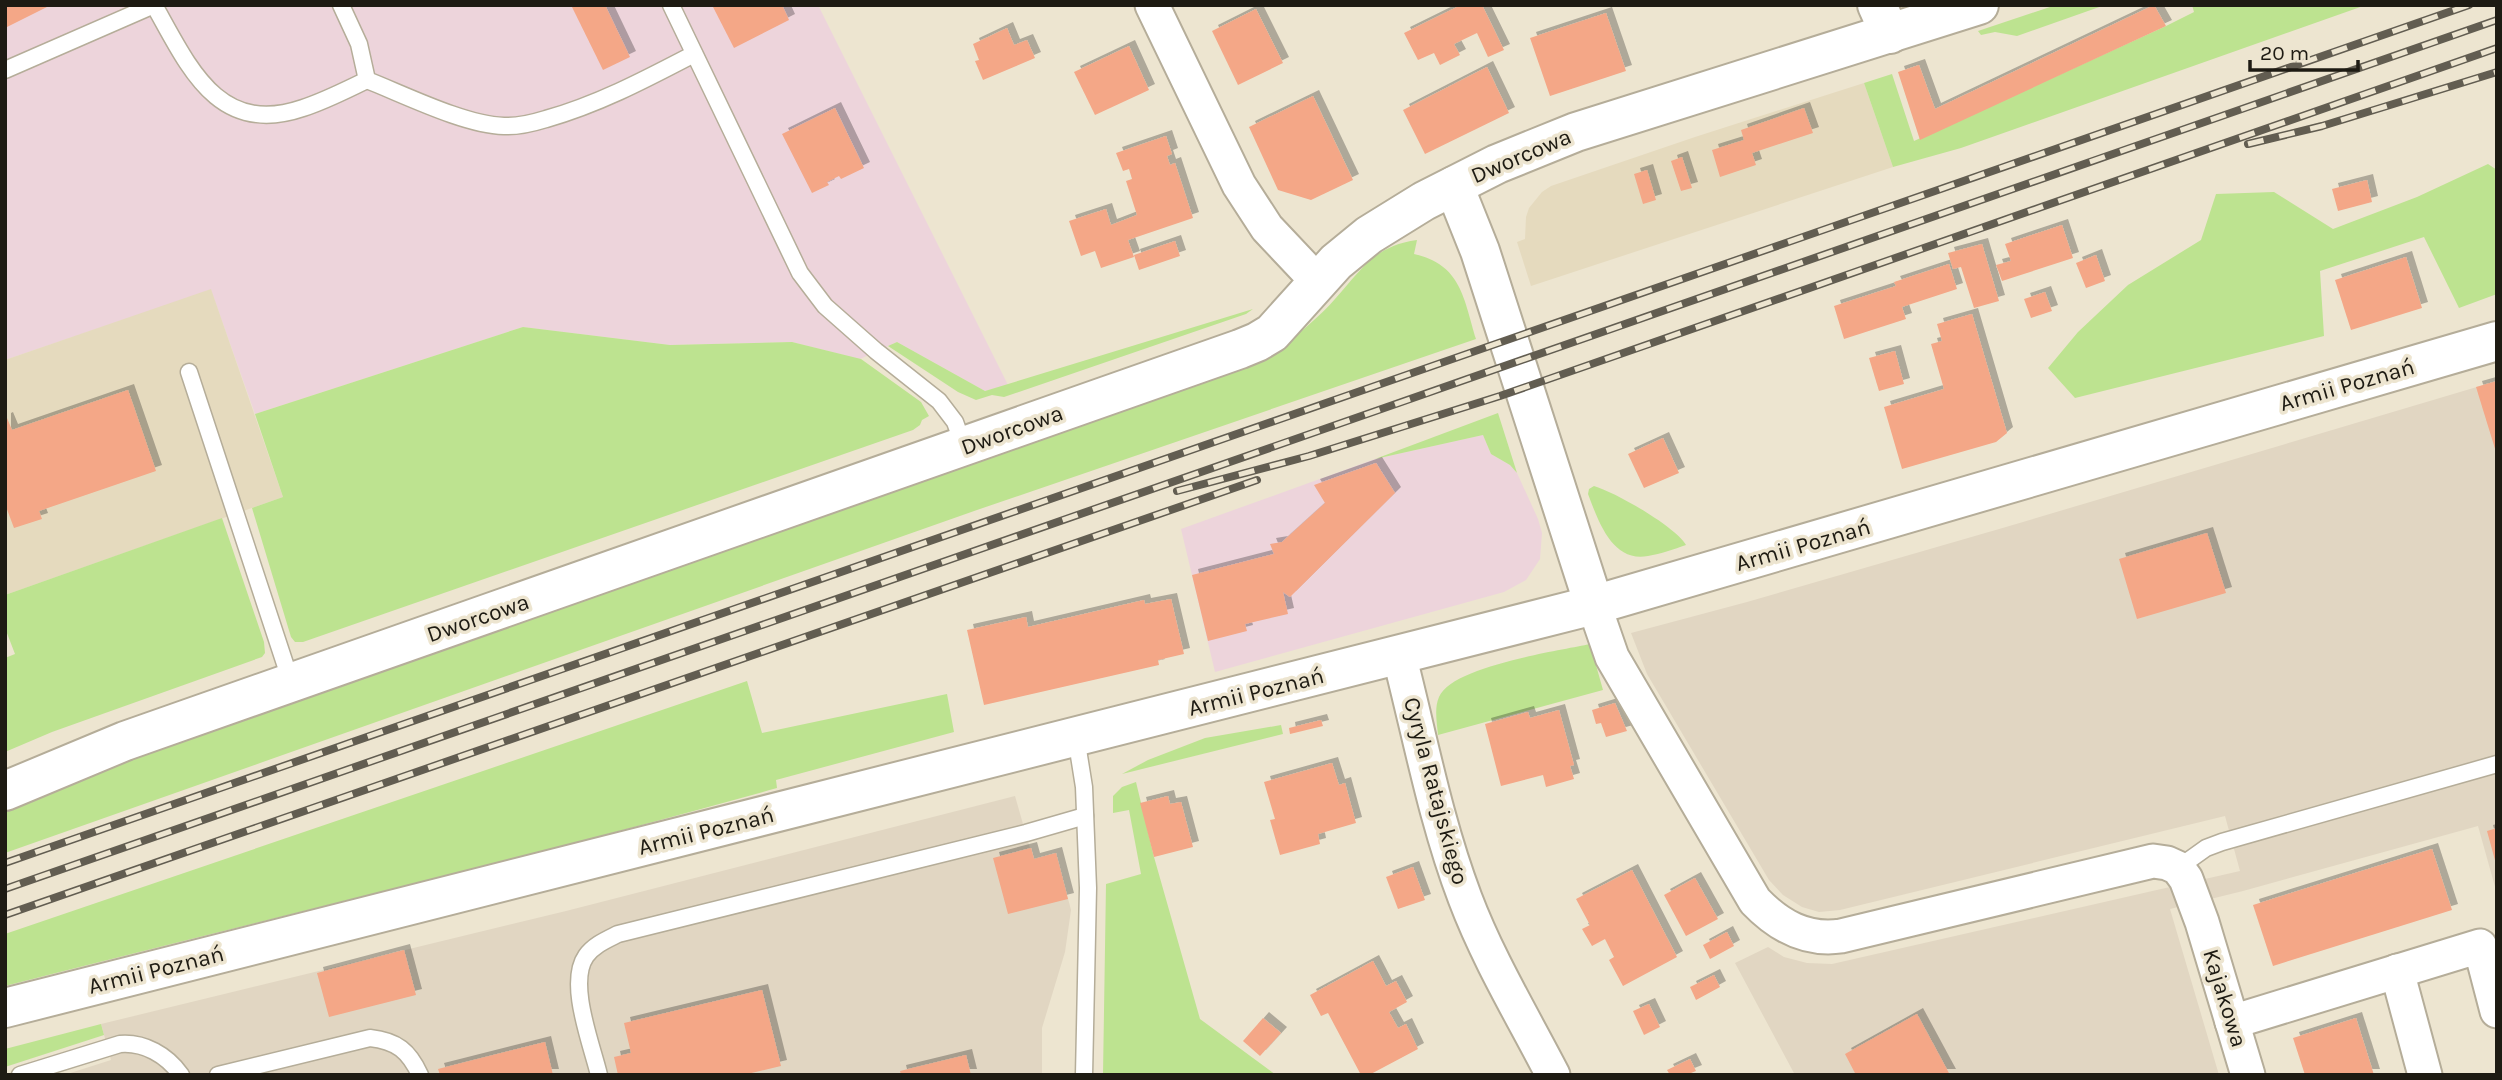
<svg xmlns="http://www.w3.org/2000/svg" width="2502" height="1080" viewBox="0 0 2502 1080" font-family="Karla,sans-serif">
  <defs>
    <filter id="shadow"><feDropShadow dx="6" dy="-6" stdDeviation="0" flood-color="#0004"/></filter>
  </defs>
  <rect width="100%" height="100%" fill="#ede5d0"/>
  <g fill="#edd4db">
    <path d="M5 5H818L1008 385 985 391 897 342 860 359 792 342 670 345 523 327 255 414 211 290 5 360Z"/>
    <path d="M1483 435 1491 454 1510 465 1517 473 1538 519 1542 533 1540 559 1526 580 1504 592 1215 672 1181 529 1375 459Z"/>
  </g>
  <g fill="#e1d6c2">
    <path d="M2497 381V894L2478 826 2243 891 2170 909 2219 1075H1795L1735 963 1768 947 1784 957 1807 963 1832 964 2240 871 2225 816 1840 910 1819 912 1802 907 1783 895 1769 880 1647 674 1631 633 1747 602 2006 527Z"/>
    <path d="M1015 796 1033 859 1056 853 1071 910 1065 952 1042 1028V1075H64L111 1060 101 1024 566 911Z"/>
  </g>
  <g fill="#e5dabe">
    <path d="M1864 83 1893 167 1531 286 1517 242 1525 239 1526 217 1529 208 1542 192 1551 186 1695 137Z"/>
    <path d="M211 289 283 497 5 595V360Z"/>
  </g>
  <g fill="#bde390">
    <path d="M2056 5H2105L2017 36 1995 32 1981 35 1978 31Z"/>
    <path d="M2192 5H2366L1961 148 1893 167 1864 83 1892 74 1914 141 2166 26 2194 12Z"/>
    <path d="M2488 164 2497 170V294L2459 308 2424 237 2320 271 2324 336 2075 398 2048 368 2078 332 2128 285 2201 240 2216 194 2274 192 2333 229 2417 197Z"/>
    <path d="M1417 240 1414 254C1461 264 1464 299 1476 339L977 510 5 853V811L96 772 306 695 1287 343C1304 329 1321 315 1335 299 1362 269 1374 246 1417 240Z"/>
    <path d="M1253 309 1246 314 1004 397 992 395 976 400 958 392 888 346 897 342 985 391Z"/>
    <path d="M523 327 670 345 792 342 861 359 921 402 929 416 922 420 920 425 913 430 303 642H295L291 637 252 508 283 497 255 414Z"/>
    <path d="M1498 413 1517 473 1510 465 1491 454 1483 435 1375 459Z"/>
    <path d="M1594 486C1615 492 1676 527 1686 545 1674 549 1661 554 1648 556 1612 563 1598 520 1588 494L1589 489Z"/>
    <path d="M222 518 264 642 265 653 262 657 52 732 5 752V658L15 654 5 628V595Z"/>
    <path d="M1590 644 1603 690 1438 735C1437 723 1434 708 1439 697 1452 666 1558 651 1590 644Z"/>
    <path d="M747 681 762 733 947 694 954 732 776 780 777 788C521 860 263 920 5 986V934Z"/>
    <path d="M1281 725 1283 734 1122 774 1148 760 1205 738Z"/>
    <path d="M1136 782 1154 857 1200 1019 1276 1075H1103L1106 884 1141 874 1129 810 1113 813V796L1122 787Z"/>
    <path d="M101 1024 104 1035 5 1067V1049Z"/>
  </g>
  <g fill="#f4a787" filter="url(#shadow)">
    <path d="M5 5H51L5 28Z"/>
    <path d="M571 5H605L630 57 603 70Z"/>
    <path d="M712 5H782L789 20 734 48Z"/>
    <path d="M1461 5H1482L1504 50 1488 57 1477 33 1454 44 1460 55 1440 65 1434 53 1418 60 1404 33Z"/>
    <path d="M2154 5 2166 26 1920 140 1898 72 1919 65 1935 109Z"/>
    <path d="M1256 9 1283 63 1238 85 1212 31Z"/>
    <path d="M1606 13 1626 71 1550 96 1530 38Z"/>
    <path d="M1007 28 1014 45 1027 40 1035 58 983 80 975 61 979 60 973 44Z"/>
    <path d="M1129 46 1149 90 1095 115 1074 72Z"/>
    <path d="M1487 67 1509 113 1425 154 1403 110Z"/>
    <path d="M1313 96 1353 180 1311 200 1278 190 1249 127Z"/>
    <path d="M835 108 864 168 841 179 839 176 827 182 829 185 812 193 782 134Z"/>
    <path d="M1804 108 1813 133 1752 153 1756 165 1720 177 1712 150 1744 140 1741 130Z"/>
    <path d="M1166 136 1172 154 1167 156 1170 165 1175 163 1193 218 1128 240 1134 257 1101 268 1095 251 1081 256 1069 221 1106 209 1111 225 1137 215 1126 181 1132 179 1129 169 1123 171 1116 153Z"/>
    <path d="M1682 157 1692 188 1681 191 1671 161Z"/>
    <path d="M1647 170 1656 200 1643 204 1634 174Z"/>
    <path d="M2367 180 2372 202 2338 211 2332 189Z"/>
    <path d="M2062 225 2073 258 2002 281 1996 265 2011 261 2005 244Z"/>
    <path d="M1175 241 1180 256 1139 270 1134 255Z"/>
    <path d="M1982 244 1999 301 1974 308 1961 267 1953 269 1948 253Z"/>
    <path d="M2096 255 2105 281 2086 288 2076 263Z"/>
    <path d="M2406 257 2422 308 2351 330 2335 280Z"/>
    <path d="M1949 264 1957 289 1902 307 1906 319 1844 339 1834 306 1896 286 1894 282Z"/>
    <path d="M2045 292 2052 311 2031 318 2024 299Z"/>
    <path d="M1972 314 2007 433 1996 442 1902 469 1884 407 1944 389 1931 344 1942 341 1937 324Z"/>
    <path d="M1895 351 1904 384 1879 391 1869 358Z"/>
    <path d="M2497 381V452H2496L2476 387Z"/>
    <path d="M128 390 156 471 39 511 42 519 14 528 5 504V419L7 418 12 430Z"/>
    <path d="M1663 438 1679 473 1644 488 1628 454Z"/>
    <path d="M1376 463 1395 493 1290 597 1283 592 1288 614 1245 624 1247 631 1208 641 1192 575 1274 554 1270 544 1282 542 1325 503 1314 485Z"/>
    <path d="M2207 533 2226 593 2137 619 2119 559Z"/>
    <path d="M1171 599 1184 654 1158 660 1159 665 984 705 967 630 1026 617 1028 627 1144 600 1145 604Z"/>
    <path d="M1615 703 1627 731 1606 737 1601 723 1596 724 1592 710Z"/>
    <path d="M1559 710 1574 765 1570 766 1574 779 1546 787 1543 775 1501 786 1485 724 1528 712 1530 718Z"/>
    <path d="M1321 720 1323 726 1290 734 1289 728Z"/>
    <path d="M1332 763 1339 785 1345 783 1356 823 1318 834 1320 844 1280 855 1270 820 1275 819 1264 782Z"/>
    <path d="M1168 796 1170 804 1181 802 1193 847 1154 857 1140 803Z"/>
    <path d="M2497 828V863L2496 864 2487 831Z"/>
    <path d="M1031 848 1034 859 1056 853 1068 899 1008 914 993 858Z"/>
    <path d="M2432 849 2452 910 2273 966 2253 905Z"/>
    <path d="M1413 867 1425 900 1398 909 1386 877Z"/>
    <path d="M1632 870 1677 957 1623 986 1609 960 1614 957 1605 939 1592 946 1582 929 1590 925 1576 899Z"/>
    <path d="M1695 878 1718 919 1686 936 1664 895Z"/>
    <path d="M1727 932 1734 946 1710 959 1703 945Z"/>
    <path d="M404 950 416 995 329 1017 317 973Z"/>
    <path d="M1373 961 1386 986 1396 981 1407 1002 1389 1012 1398 1028 1406 1024 1418 1049 1369 1075H1361L1328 1013 1321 1016 1310 995Z"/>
    <path d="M1714 975 1720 987 1696 1000 1690 987Z"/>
    <path d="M762 990 781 1066 743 1075H618L614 1057 631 1053 624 1023Z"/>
    <path d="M1649 1004 1660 1027 1644 1035 1633 1011Z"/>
    <path d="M1917 1014 1950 1075H1856L1845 1054Z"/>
    <path d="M1263 1018 1281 1033 1260 1056 1243 1041Z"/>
    <path d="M2356 1018 2374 1075H2305L2293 1038Z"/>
    <path d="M545 1042 553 1075H440L438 1069Z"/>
    <path d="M966 1055 971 1075H901L900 1071Z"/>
    <path d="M1690 1059 1696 1071 1686 1075H1670L1667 1070Z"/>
  </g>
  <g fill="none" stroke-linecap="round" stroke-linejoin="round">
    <g stroke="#b5ad99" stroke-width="19">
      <g id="lane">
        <path d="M154 5C189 67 218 137 303 108 325 101 346 90 367 80"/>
        <path d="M341 5 359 44 367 80C405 95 465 125 504 126 519 127 533 123 546 119 599 104 646 79 694 54"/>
        <path d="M671 5 800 273 825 306 876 351 939 401 955 422 964 447"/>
        <path d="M5 70 154 5"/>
        <path d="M189 372 291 682"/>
        <path d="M1076 737 1084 787 1088 888 1084 1075"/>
        <path d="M2178 868 2206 848 2222 842 2497 764"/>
        <path d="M20 1075 120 1044C144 1042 167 1055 181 1075"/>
        <path d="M218 1075 370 1038C397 1041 409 1051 420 1075"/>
        <path d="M599 1075C592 1045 567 983 586 956 594 945 606 940 618 934L1026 833 1085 816"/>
      </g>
    </g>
    <g stroke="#b5ad99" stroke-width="37">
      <g id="street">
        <path d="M1152 5 1239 185 1267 228 1317 281"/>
        <path d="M1594 605 1612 657 1755 901C1779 926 1806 941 1841 936L2153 861 2167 863 2178 868 2186 879 2202 922 2248 1075"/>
        <path d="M1399 655C1420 736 1435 819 1465 898 1488 959 1523 1017 1553 1075"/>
        <path d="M2397 971 2425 1075"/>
        <path d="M2232 1022 2480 946 2497 1011"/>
      </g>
    </g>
    <g stroke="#b5ad99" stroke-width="42">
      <g id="secondary">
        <path d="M1877 5 1890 34"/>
        <path d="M1454 186 1480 251 1594 605"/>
        <path d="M5 791 125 741 1240 349 1257 342 1272 333 1336 262 1369 235 1424 201 1497 164 1576 132 1979 5"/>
        <path d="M5 1008 1594 605 2497 341"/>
      </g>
    </g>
    <use href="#lane" stroke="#fff" stroke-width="16"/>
    <use href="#street" stroke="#fff" stroke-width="33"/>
    <use href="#secondary" stroke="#fff" stroke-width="38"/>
    <g stroke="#625d51" stroke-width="8">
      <g id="rail">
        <path d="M2248 144 2322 126 2497 72"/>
        <path d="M1177 491 1309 456 1500 396 2497 48"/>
        <path d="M5 863 2469 5"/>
        <path d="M5 889 2497 20"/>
        <path d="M5 915 1257 480"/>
      </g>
    </g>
    <use href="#rail" stroke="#ede5d0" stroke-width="5" stroke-dasharray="16" stroke-linecap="butt"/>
  </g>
  <g text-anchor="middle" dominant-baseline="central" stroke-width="7" stroke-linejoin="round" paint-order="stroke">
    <g font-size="23" fill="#1e1b13" stroke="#ede5d0">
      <text transform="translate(1521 156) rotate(-23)">Dworcowa</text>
      <text transform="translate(2347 385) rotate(-16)">Armii Poznań</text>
      <text transform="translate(1012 430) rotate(-20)">Dworcowa</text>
      <text transform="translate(1803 545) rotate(-16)">Armii Poznań</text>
      <text transform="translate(478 618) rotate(-19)">Dworcowa</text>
      <text transform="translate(1256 692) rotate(-14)">Armii Poznań</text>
      <text transform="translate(1436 791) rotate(75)">Cyryla Ratajskiego</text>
      <text transform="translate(706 831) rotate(-14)">Armii Poznań</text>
      <text transform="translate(156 970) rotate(-14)">Armii Poznań</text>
      <text transform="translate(2225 998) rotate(73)">Kajakowa</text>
    </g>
  </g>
  <rect width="2502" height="1080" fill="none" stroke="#1e1b13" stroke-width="14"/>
  <path d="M2250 60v10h108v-10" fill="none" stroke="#1e1b13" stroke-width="3.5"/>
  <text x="2260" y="60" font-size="21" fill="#1e1b13" stroke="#ede5d0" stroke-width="5" paint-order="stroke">20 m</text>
</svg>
